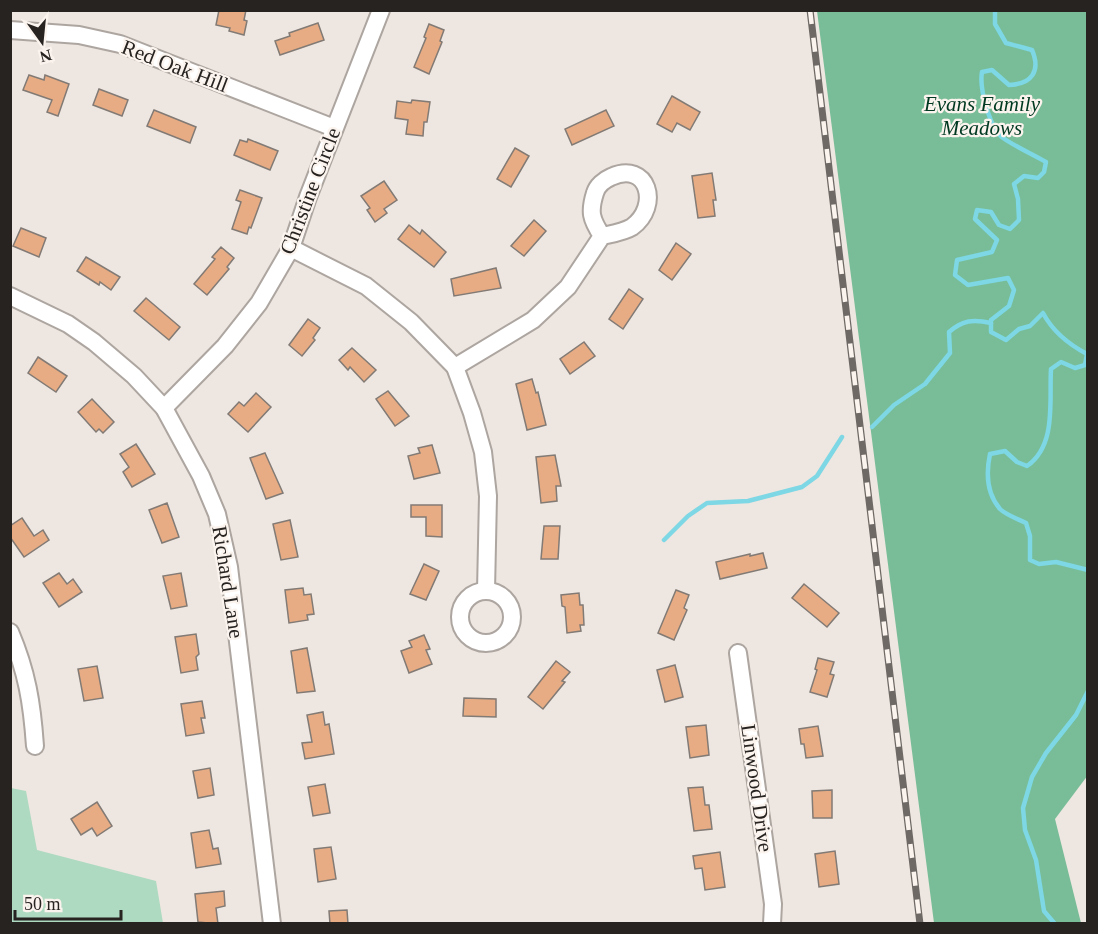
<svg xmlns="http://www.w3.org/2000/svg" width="1098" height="934" viewBox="0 0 1098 934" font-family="Georgia,serif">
  <rect width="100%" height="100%" fill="#eee6e0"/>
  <path fill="#addac1" d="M11 788 26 791 37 850 156 881 163 923H11Z"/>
  <path fill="#78bd98" d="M817 11H1087L1088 775 1055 819 1081 923H934Z"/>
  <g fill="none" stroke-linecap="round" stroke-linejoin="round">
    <g stroke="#7dd7e4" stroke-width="4.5">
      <path d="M995 10V24L1006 43 1032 50C1041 71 1032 84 1009 85L992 70 982 72C979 88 990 129 1003 138 1016 147 1032 154 1046 162L1044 172 1038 178 1024 176 1014 184 1018 199 1019 220 1010 229 999 225 991 212 977 210 975 219 997 240 992 252 957 260 955 275 968 285 1008 278 1014 290 1009 306 991 320V332L1006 340 1019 329 1030 326 1043 313C1053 332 1068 344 1087 354L1085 365 1075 368 1061 362 1051 369C1049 401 1057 445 1027 466L1017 462 1005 451 990 454C986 473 986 493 1000 509 1006 515 1018 519 1026 523L1030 536V560L1039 564 1056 562 1088 570"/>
      <path d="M872 427 894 405 925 384 950 353 949 332C963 320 973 319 991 323"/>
      <path d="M664 540 688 516 707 503 748 501 802 487 817 476 842 437"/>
      <path d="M1055 924 1044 911 1036 860 1025 830 1023 808 1032 777 1046 753 1076 715 1088 691"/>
    </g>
  </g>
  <g fill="#e7ac83" stroke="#827a75" stroke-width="1.5">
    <path d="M219 10H246L244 20 247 21 244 35 229 31 230 28 216 25Z"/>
    <path d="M318 23 324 40 280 55 275 41 290 36 289 33Z"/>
    <path d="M429 24 444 30 440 41 442 42 429 74 414 67 426 38 424 37Z"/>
    <path d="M29 75 44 80 45 75 69 84 58 116 47 112 52 100 23 90Z"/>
    <path d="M99 89 128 100 122 116 93 105Z"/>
    <path d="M672 96 700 112 690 130 677 123 672 132 657 124Z"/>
    <path d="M412 100 430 102 427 122H424L423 136 406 134 408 120 395 118 397 101 411 103Z"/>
    <path d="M154 110 196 127 190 143 147 126Z"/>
    <path d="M606 110 614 126 572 145 565 129Z"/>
    <path d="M248 139 278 151 270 170 234 155 240 140 247 142Z"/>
    <path d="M515 148 529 156 511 187 497 179Z"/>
    <path d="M712 173 716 200H713L715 216 698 218 692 176Z"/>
    <path d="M384 181 397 200 384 209 387 213 375 222 367 210 370 208 361 196Z"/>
    <path d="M240 190 262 198 251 228 249 227 247 234 232 229 241 202 236 200Z"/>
    <path d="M534 220 546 231 524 256 511 246Z"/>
    <path d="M409 225 420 234 422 230 446 252 434 267 398 239Z"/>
    <path d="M21 228 46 238 39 257 13 246Z"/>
    <path d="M676 243 691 254 672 280 659 270Z"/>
    <path d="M221 247 234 258 227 267 229 269 207 295 194 284 215 259 212 257Z"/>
    <path d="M86 257 120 277 111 290 100 282 99 285 77 271Z"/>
    <path d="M496 268 501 288 454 296 451 279Z"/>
    <path d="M629 289 643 299 623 329 609 319Z"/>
    <path d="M146 298 180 327 169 340 134 311Z"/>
    <path d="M308 319 320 328 313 338 315 340 302 356 289 345Z"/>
    <path d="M584 342 595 356 570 374 560 359Z"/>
    <path d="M352 348 376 370 364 382 350 367 348 370 339 360Z"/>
    <path d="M38 357 67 376 56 392 28 373Z"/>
    <path d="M532 379 536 393 538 392 546 425 527 430 516 384Z"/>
    <path d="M388 391 409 416 395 426 376 399Z"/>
    <path d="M256 393 271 407 248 432 228 414 239 402 244 406Z"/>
    <path d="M92 399 114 422 103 433 99 429 96 432 78 412Z"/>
    <path d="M136 444 155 474 132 487 123 472 129 467 120 454Z"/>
    <path d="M432 445 440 473 414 479 408 456 420 453 418 448Z"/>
    <path d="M265 453 283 493 266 499 250 458Z"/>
    <path d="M555 455 561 486H556L557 501 541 503 536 457Z"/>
    <path d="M167 503 179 537 162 543 149 510Z"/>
    <path d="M411 505H442V537L426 536V517H411Z"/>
    <path d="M22 518 34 536 43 530 49 540 24 557 10 537V526Z"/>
    <path d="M290 520 298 557 281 560 273 524Z"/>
    <path d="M544 526H560L558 559H541Z"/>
    <path d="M763 553 767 568 720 579 716 562 750 554V556Z"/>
    <path d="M424 564 439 571 426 600 410 594Z"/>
    <path d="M59 573 67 584 73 579 82 592 59 607 43 583Z"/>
    <path d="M181 573 187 606 171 609 163 576Z"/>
    <path d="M804 584 839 613 827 627 792 598Z"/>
    <path d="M303 588 304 595 311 594 314 614 307 615 308 620 289 623 285 590Z"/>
    <path d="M676 590 689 595 684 608 687 610 674 640 658 633Z"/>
    <path d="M579 593 580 605H583L584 625H580L581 631 567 633 565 607 562 606 561 595Z"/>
    <path d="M196 634 199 654 196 657 198 670 181 673 175 637Z"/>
    <path d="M424 635 430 649 426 650 432 664 409 673 401 651 412 647 409 641Z"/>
    <path d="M307 648 315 691 297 693 291 651Z"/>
    <path d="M818 658 834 662 830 674 834 675 827 697 810 692 817 670 815 669Z"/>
    <path d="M556 661 570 672 562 681 565 682 543 709 528 697Z"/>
    <path d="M675 665 683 697 665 702 657 670Z"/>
    <path d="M97 666 103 698 84 701 78 669Z"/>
    <path d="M464 698 496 699V717L463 716Z"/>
    <path d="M202 701 205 718H201L204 733 186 736 181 704Z"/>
    <path d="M323 712 325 725 329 724 334 754 305 759 302 743 312 742 307 715Z"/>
    <path d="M706 725 709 755 690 758 686 727Z"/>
    <path d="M818 726 823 756 806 758 804 744H801L799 729Z"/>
    <path d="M210 768 214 795 198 798 193 771Z"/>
    <path d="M325 784 330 813 313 816 308 787Z"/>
    <path d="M703 787 705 805H709L712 829 694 831 688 788Z"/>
    <path d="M832 790V818H813L812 791Z"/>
    <path d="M97 802 112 826 97 836 92 828 81 835 71 819Z"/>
    <path d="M209 830 213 849 218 848 221 864 196 868 191 833Z"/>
    <path d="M331 847 336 879 318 882 314 849Z"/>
    <path d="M835 851 839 884 819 887 815 854Z"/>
    <path d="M720 852 725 887 705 890 702 868 695 869 693 856Z"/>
    <path d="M224 891 225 906 216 908 218 924 198 922 195 894Z"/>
    <path d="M347 910 348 924H330L329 911Z"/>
  </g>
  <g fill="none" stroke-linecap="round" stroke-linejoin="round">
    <g stroke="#ada5a0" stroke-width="20">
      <g id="street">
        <path d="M10 30 79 35 120 44 334 128"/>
        <path d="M291 248 366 286 411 322 455 367 472 413 483 452 488 496 486 591"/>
        <path d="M10 296 68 324 94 342 134 376 164 408 201 476 217 514 229 567 272 924"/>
        <path d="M455 367 533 320 568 287 602 236C611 234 624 232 632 227 661 206 648 160 611 177 604 180 597 186 595 193 589 212 591 219 602 236"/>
        <path d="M164 408 225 346 259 303 291 248 308 197 381 10"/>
        <circle cx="486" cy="617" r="26"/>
        <path d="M10 632C27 672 32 703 35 746"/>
        <path d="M738 653 773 904 772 924"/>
      </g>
    </g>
    <use href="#street" stroke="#fff" stroke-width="16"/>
    <g stroke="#6e6965" stroke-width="7">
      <path id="rail" d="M810 10 920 924"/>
    </g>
    <use href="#rail" stroke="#fbf3ed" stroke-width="4.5" stroke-dasharray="14" stroke-linecap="butt"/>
  </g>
  <g text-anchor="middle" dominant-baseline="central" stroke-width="4.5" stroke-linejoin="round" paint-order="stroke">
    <g font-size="21" fill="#272321" stroke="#fbf3ed">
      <text transform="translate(175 66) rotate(21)">Red Oak Hill</text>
      <text transform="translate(310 191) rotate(-69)">Christine Circle</text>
      <text transform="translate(228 582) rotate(81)">Richard Lane</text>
      <text transform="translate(757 788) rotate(82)">Linwood Drive</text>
    </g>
    <g font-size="21" font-style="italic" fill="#003922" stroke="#fbf3ed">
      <text x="982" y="104">Evans Family<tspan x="982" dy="24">Meadows</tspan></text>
    </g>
  </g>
  <rect width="1098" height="934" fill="none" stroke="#272321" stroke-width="24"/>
  <g transform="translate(42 42) rotate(165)" stroke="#fbf3ed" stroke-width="4.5" paint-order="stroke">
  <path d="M0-4.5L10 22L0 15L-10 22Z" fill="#272321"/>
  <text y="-9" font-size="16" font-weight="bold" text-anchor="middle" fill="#272321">N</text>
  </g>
  <path d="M15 910v9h106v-9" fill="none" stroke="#272321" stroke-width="3"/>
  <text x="24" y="910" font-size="18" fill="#272321" stroke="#fbf3ed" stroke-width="4.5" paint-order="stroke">50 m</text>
</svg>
